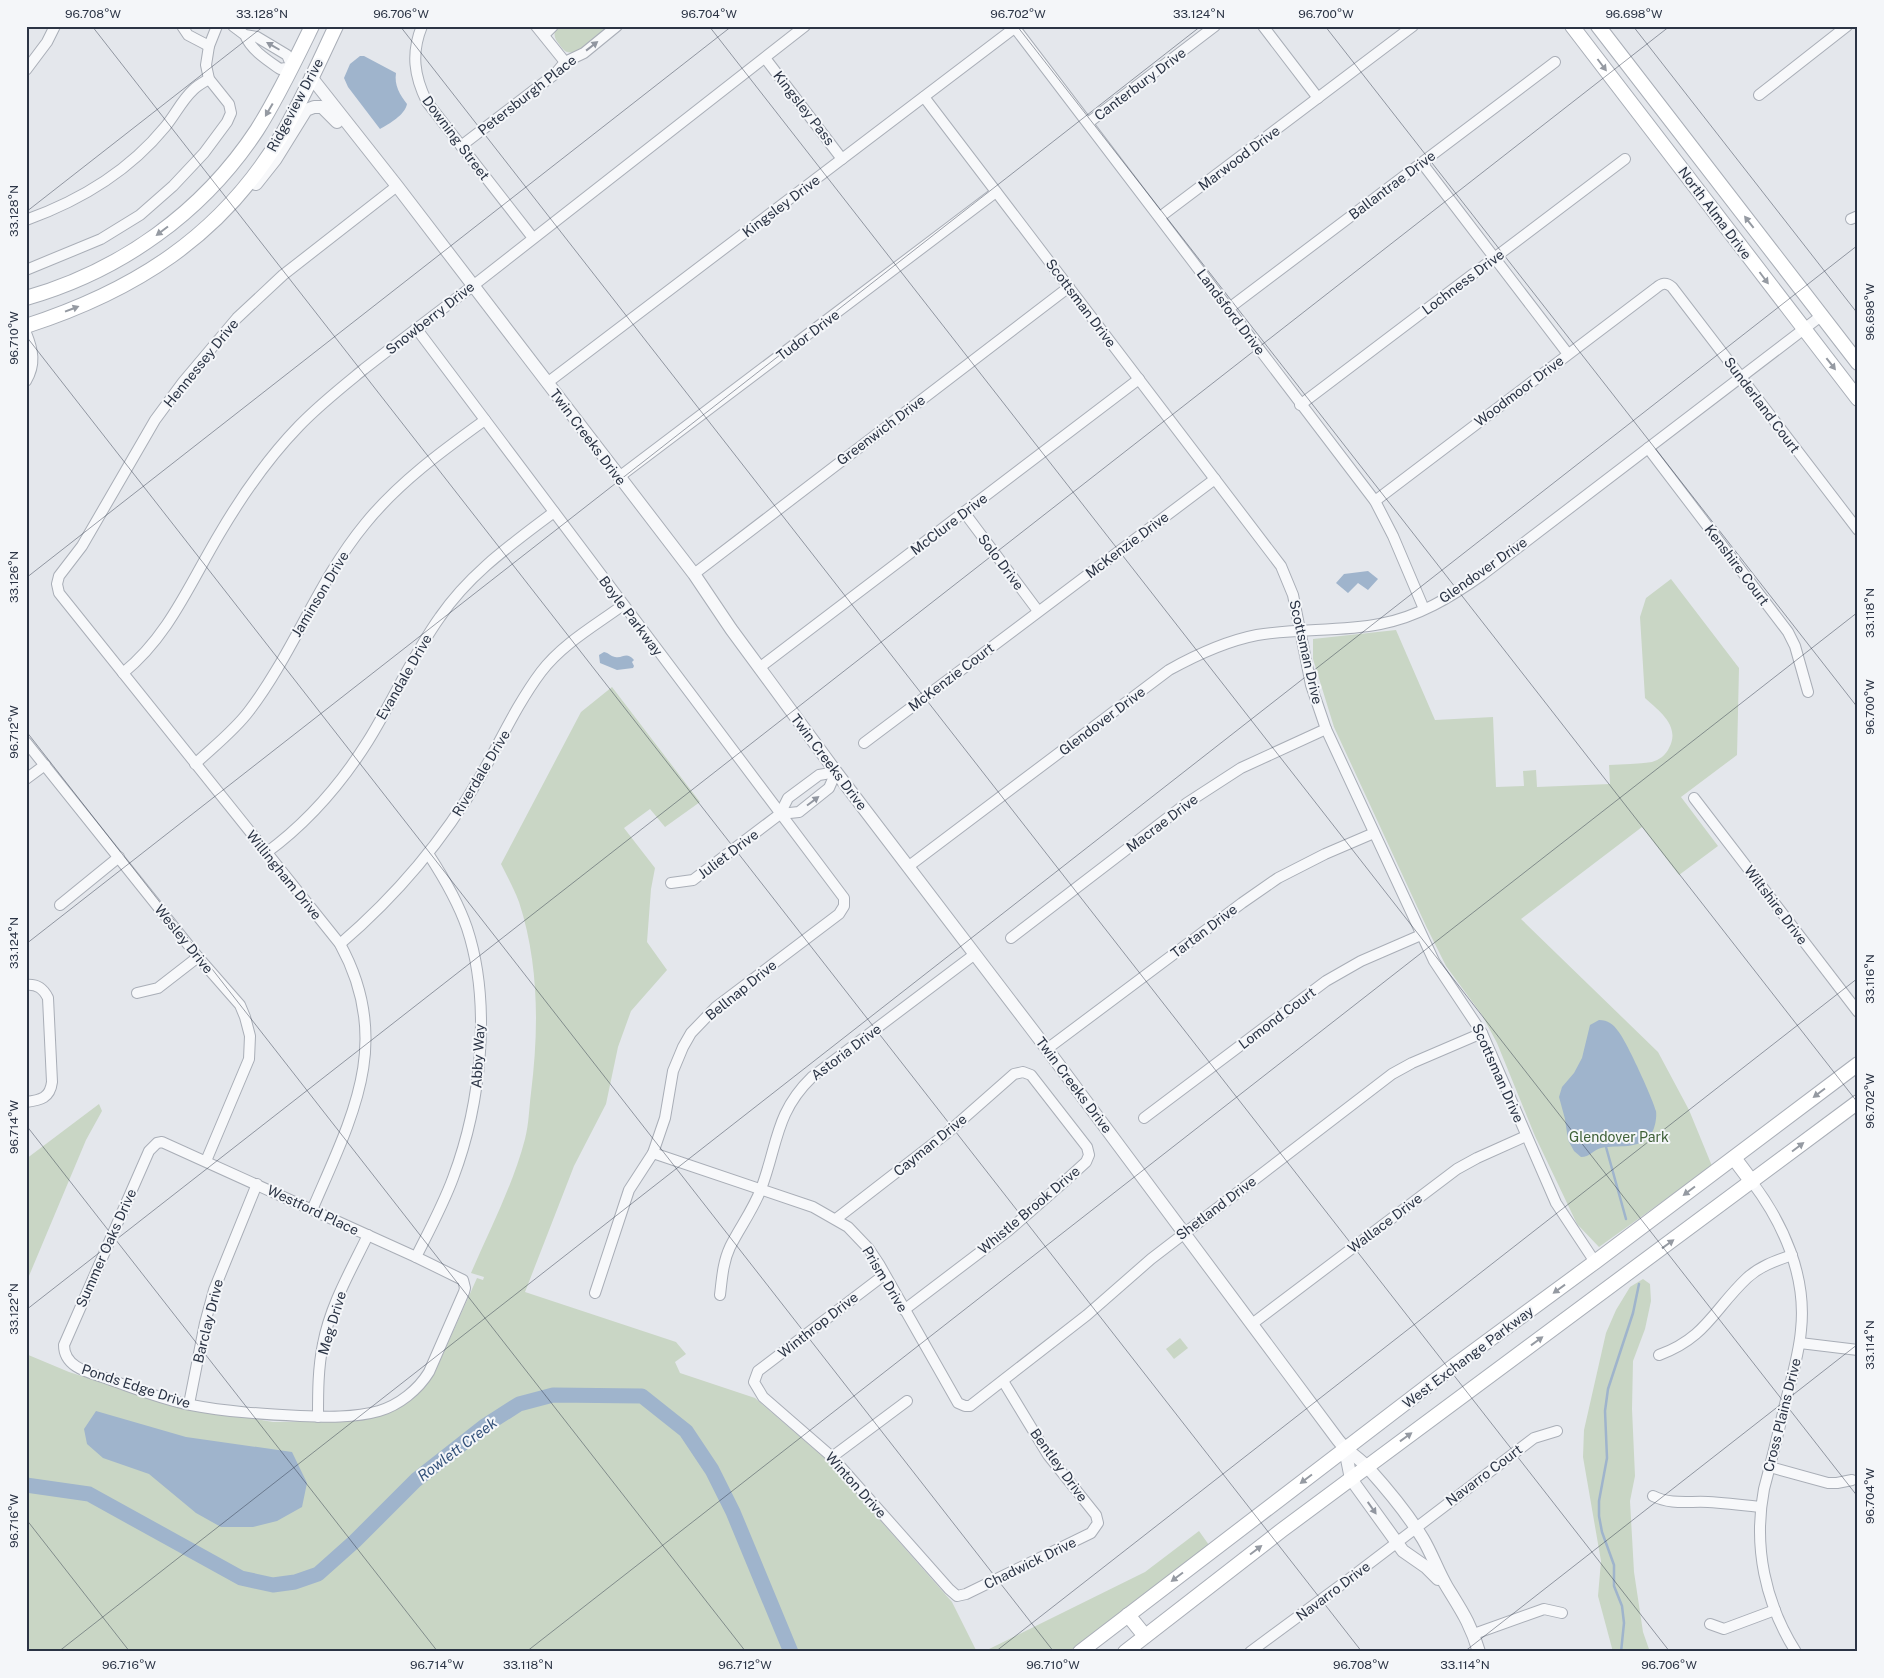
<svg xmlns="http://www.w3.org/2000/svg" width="1884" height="1678" viewBox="0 0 1884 1678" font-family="'Public Sans',sans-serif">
  <rect width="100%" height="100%" fill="#e4e7ec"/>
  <g fill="#c9d6c5">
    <path d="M557 26H611C602 33 579 56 567 52 564 51 561 47 559 44 554 38 553 33 557 26Z"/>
    <path d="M1671 579 1739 668 1737 755 1681 797 1718 846 1679 875 1642 827 1521 919 1658 1052 1689 1110 1712 1166 1599 1247 1577 1224 1535 1136 1497 1043 1482 1015 1446 966 1427 928 1334 727 1313 659V639L1396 630 1435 720 1493 717 1496 787 1524 786 1523 771 1536 770 1537 787 1610 784 1609 765C1623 764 1638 764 1652 762 1659 760 1666 755 1669 748 1681 726 1659 711 1645 698L1640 617 1646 598Z"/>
    <path d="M612 687 700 802 665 827 650 809 624 828 655 868 651 889 647 942 667 970 631 1011 618 1047 606 1104 574 1166 525 1292 676 1342 686 1354 675 1362 680 1373 755 1398 829 1462 952 1602 977 1652H26V1354L69 1372 169 1404 273 1422 355 1421 382 1415 430 1380 435 1372 477 1278 483 1280 484 1277 471 1273C490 1229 513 1185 525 1139 529 1124 529 1108 531 1093 539 1029 539 963 519 902 514 889 507 876 501 864L581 712Z"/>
    <path d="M99 1104 102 1111 86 1140 26 1283V1159Z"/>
    <path d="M1643 1279 1650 1284 1651 1301 1645 1329 1633 1361 1632 1409 1635 1476 1630 1501 1634 1572 1643 1632 1650 1652H1613L1598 1596 1601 1561 1583 1457 1584 1430 1606 1333 1616 1310 1630 1287Z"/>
    <path d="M1180 1338 1188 1348 1174 1359 1166 1349Z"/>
    <path d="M1199 1531 1209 1545 1069 1652H983L1145 1572Z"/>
  </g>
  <g fill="#9fb4cc">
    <path d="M360 56H364L396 73C394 85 400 95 407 104 405 115 389 124 380 129L348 87 344 78 350 64Z"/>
    <path d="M1368 571 1378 579 1368 590 1358 583 1348 593 1336 583 1344 574Z"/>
    <path d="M604 652C609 653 610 656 615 657 623 659 626 651 634 660L632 662 634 666 633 668 617 670 600 663 599 655Z"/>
    <path d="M1599 1020C1608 1020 1613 1024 1618 1031 1626 1040 1653 1099 1656 1111 1657 1117 1655 1129 1651 1134 1638 1151 1619 1144 1601 1148 1593 1150 1590 1157 1581 1157L1574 1151 1568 1140 1565 1119 1559 1097 1562 1087 1574 1073 1582 1058 1590 1025Z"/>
    <path d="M96 1411 186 1437 292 1452 307 1483 302 1507 277 1521 253 1527H221L196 1513 149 1474 103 1458 87 1444 84 1429Z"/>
  </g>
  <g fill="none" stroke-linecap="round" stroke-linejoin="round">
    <g stroke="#9fb4cc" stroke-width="2.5">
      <path d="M1606 1147 1626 1219"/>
      <path d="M1621 1652 1624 1623 1622 1606 1614 1586V1565L1602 1532 1599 1516V1501L1607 1458 1605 1411 1608 1389 1633 1313 1639 1284"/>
    </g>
    <path stroke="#9fb4cc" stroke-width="15" d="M26 1485 89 1494 241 1578 273 1585 295 1582 318 1574 355 1541 416 1480 486 1425 519 1404 553 1395 642 1396 686 1431 712 1470 733 1512 791 1652"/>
    <g stroke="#a9aeb7" stroke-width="12">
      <g id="minor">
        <path d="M182 26 188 35 209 46"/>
        <path d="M233 26 245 35 257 37 287 55 292 67 280 69C267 60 251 50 245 35"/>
        <path d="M422 26C411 53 414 76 427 102L533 238"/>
        <path d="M536 26 565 62"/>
        <path d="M1263 26 1318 98"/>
        <path d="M1015 28 1375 501 1393 536 1424 609"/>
        <path d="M544 35 553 26"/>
        <path d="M765 58 842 159"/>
        <path d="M26 70 47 42 55 26"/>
        <path d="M1759 95 1847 26"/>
        <path d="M924 97 1281 566 1293 595 1311 685 1326 729 1434 961 1482 1033 1556 1203 1595 1262"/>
        <path d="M1088 123 1215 26"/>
        <path d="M461 146 555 74 565 62 584 53 617 26"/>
        <path d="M1422 163 1568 354"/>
        <path d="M1160 217 1413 26"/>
        <path d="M1851 219 1858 216"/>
        <path d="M26 220C79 201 129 171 165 127 175 115 182 100 193 90 198 85 204 82 209 79"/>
        <path d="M26 270 101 239 140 215 173 186 204 153 227 122 231 113 229 104 209 79 206 65 209 46 217 26"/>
        <path d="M1228 309 1555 62"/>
        <path d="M416 328 844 898V906L839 914 716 1007 691 1033 683 1047 673 1071 665 1118 653 1153 629 1190 595 1293"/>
        <path d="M26 333C33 350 36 364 26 381"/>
        <path d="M547 383 1017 26"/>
        <path d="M1300 405 1625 159"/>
        <path d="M1648 448 1788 632 1795 646 1808 692"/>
        <path d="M619 477 996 192"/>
        <path d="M1375 501 1656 288C1662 283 1666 282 1672 287L1858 530"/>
        <path d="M964 512 1038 611"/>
        <path d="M694 574 1069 287"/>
        <path d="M759 668 1139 379"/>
        <path d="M123 673C169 636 190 583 220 533 243 494 268 458 299 426 319 405 342 387 364 369 400 341 437 313 474 285 585 199 695 112 805 26"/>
        <path d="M26 742 198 957 240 1005 245 1017 250 1036 249 1059 206 1161"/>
        <path d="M864 743 1215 479"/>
        <path d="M195 764C213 747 234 731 249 711 294 652 318 581 365 524 398 483 442 451 485 420"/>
        <path d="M26 779 45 765"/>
        <path d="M1694 798 1858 1012"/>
        <path d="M780 814 799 812 829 788 836 772"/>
        <path d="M266 853C307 823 341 784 368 741 393 701 412 656 440 617 470 573 512 544 554 512"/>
        <path d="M909 866 1169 670C1196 655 1226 641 1257 635 1297 628 1340 632 1380 624 1418 617 1451 597 1482 575L1821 316"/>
        <path d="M671 883 693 880 780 814 788 798 819 775 836 772"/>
        <path d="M60 905 119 857"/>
        <path d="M1011 938 1187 803 1241 768 1326 729"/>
        <path d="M340 944C396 896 443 841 480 777 500 742 517 704 541 672 562 644 596 625 623 605"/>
        <path d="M26 985C37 984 43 988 48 998L52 1082C50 1098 41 1100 26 1102"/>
        <path d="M137 993 158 988 198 957"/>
        <path d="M1047 1049 1242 903 1278 878 1325 854 1374 833"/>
        <path d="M1144 1118 1326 981 1361 961 1421 935"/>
        <path d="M162 1142 416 1257 463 1280 465 1288 464 1292 429 1372C418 1390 399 1405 379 1411 354 1418 326 1417 300 1416 263 1414 227 1412 191 1405 164 1400 136 1389 111 1380 92 1373 64 1369 64 1345L149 1151 157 1143Z"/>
        <path d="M653 1153 813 1207 848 1227 869 1249 879 1264 958 1403 965 1406H970L1087 1315 1151 1259 1392 1074 1412 1063 1482 1033"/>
        <path d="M1752 1182C1783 1223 1807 1276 1801 1330 1799 1354 1792 1377 1786 1400 1779 1430 1772 1459 1764 1489 1753 1546 1765 1603 1796 1652"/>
        <path d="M312 1210C352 1117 394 1042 340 944L59 593 57 584 59 576 82 546 155 420 183 382 237 318 283 275 397 186"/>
        <path d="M836 1219 947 1133 1014 1074 1023 1072 1031 1075 1087 1147 1089 1155 1086 1162 1064 1182 1008 1231 904 1310"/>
        <path d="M416 1257C429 1231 443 1205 453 1178 481 1104 492 1004 467 928 458 902 444 878 429 855"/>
        <path d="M884 1275 758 1371 754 1382 763 1397 832 1457 949 1589 957 1596 966 1594 1091 1533 1098 1523 1096 1515 1048 1455 1003 1381"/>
        <path d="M720 1295C722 1278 723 1262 730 1247 740 1227 753 1210 761 1189 778 1144 775 1113 812 1077L975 954"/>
        <path d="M1252 1324 1457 1169 1477 1158 1526 1136"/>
        <path d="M1800 1343 1858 1350"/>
        <path d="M1659 1355C1706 1338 1714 1309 1747 1278 1760 1266 1775 1261 1792 1255"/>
        <path d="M189 1404 205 1323 214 1290 257 1184"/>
        <path d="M318 1417C318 1392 318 1368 323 1344 330 1306 351 1270 368 1235"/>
        <path d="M832 1457 907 1401"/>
        <path d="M1770 1467 1828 1483H1837L1852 1480"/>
        <path d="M1653 1496C1671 1505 1689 1501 1708 1502 1726 1503 1743 1505 1760 1507"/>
        <path d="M1710 1624 1724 1629 1775 1610"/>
        <path d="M1474 1634 1544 1609 1562 1613"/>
        <path d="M1250 1652 1349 1579 1534 1438 1557 1431"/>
      </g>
    </g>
    <g stroke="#a9aeb7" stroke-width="14">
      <g id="tertiary">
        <path d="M311 77 397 186 694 574 731 629 836 772 1047 1049 1338 1440C1347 1452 1360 1458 1369 1469 1387 1489 1409 1516 1423 1539 1432 1554 1438 1572 1447 1587 1461 1610 1471 1624 1479 1652"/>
        <path d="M256 184 275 160 306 110 314 107H322L337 122"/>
        <path d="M1345 1449 1351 1479 1403 1551 1426 1567 1438 1579"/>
      </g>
    </g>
    <g stroke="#a9aeb7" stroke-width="16">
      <g id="secondary">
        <path d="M1572 26 1858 399"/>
        <path d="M1598 26 1858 363"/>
        <path d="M26 298C121 271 203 212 257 130 278 97 295 61 312 26"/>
        <path d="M26 326C134 291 220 237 280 138 301 103 318 64 336 26"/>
        <path d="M1734 1158 1752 1182"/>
        <path d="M1128 1615 1145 1636"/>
        <path d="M1080 1652 1455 1365 1595 1262 1858 1064"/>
        <path d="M1125 1652 1282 1530 1858 1102"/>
      </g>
    </g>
    <use href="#minor" stroke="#f7f8fa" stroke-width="10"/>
    <use href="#tertiary" stroke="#f7f8fa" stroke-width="12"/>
    <use href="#secondary" stroke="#fff" stroke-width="14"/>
  </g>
  <defs><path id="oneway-solid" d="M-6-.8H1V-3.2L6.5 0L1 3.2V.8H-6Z" transform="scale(1.25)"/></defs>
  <g fill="#9196a0">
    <use href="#oneway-solid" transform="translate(273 46) rotate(-150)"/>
    <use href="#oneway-solid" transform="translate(592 46) rotate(-38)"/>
    <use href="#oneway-solid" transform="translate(813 801) rotate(-37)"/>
    <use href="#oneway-solid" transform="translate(1372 1508) rotate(55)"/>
  </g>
  <g fill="#959aa2">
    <use href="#oneway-solid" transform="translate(1602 65) rotate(53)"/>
    <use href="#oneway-solid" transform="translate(269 110) rotate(120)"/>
    <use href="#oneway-solid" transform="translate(1749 222) rotate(-128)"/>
    <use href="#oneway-solid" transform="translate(162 231) rotate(143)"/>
    <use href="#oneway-solid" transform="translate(1764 278) rotate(53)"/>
    <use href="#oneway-solid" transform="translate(72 309) rotate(-21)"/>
    <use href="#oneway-solid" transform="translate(1831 364) rotate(52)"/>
    <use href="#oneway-solid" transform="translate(1819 1093) rotate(143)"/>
    <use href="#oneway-solid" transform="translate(1798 1147) rotate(-37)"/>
    <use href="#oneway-solid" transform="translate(1689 1191) rotate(143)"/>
    <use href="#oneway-solid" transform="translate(1668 1244) rotate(-36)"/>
    <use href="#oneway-solid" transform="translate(1559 1289) rotate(144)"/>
    <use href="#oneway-solid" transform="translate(1537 1341) rotate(-36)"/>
    <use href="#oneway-solid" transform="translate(1406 1437) rotate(-36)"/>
    <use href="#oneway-solid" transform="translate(1306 1479) rotate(143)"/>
    <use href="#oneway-solid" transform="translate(1256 1550) rotate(-37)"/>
    <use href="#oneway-solid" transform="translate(1177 1577) rotate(143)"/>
  </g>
  <path fill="none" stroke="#2b3445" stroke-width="1" stroke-opacity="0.45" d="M92 26 1362 1652M400 26 1670 1652M709 26 1858 1497M1017 26 1858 1103M1325 26 1858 708M1633 26 1858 314M26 212 264 26M26 336 1054 1652M26 578 732 26M26 731 746 1652M26 944 1201 26M26 1125 438 1652M26 1310 1670 26M26 1519 130 1652M58 1652 1858 245M526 1652 1858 612M995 1652 1858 978M1464 1652 1858 1344"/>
  <g text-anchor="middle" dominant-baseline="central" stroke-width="4" stroke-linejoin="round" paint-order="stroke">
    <g font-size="14" fill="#2b3445" stroke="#f4f6f9">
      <text transform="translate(1140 84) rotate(-37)">Canterbury Drive</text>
      <text transform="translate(527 95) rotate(-38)">Petersburgh Place</text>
      <text transform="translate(295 105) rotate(-62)">Ridgeview Drive</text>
      <text transform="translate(804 108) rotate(52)">Kingsley Pass</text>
      <text transform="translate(456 138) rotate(53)">Downing Street</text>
      <text transform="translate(1239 158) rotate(-37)">Marwood Drive</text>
      <text transform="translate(1392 185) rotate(-37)">Ballantrae Drive</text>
      <text transform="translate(781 206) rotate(-37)">Kingsley Drive</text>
      <text transform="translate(1715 213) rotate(53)">North Alma Drive</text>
      <text transform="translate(1463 282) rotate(-37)">Lochness Drive</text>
      <text transform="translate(1081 303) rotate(53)">Scottsman Drive</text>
      <text transform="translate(1231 312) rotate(53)">Landsford Drive</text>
      <text transform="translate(430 318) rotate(-38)">Snowberry Drive</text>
      <text transform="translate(808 335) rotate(-37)">Tudor Drive</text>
      <text transform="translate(201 363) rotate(-51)">Hennessey Drive</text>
      <text transform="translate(1519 391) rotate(-37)">Woodmoor Drive</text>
      <text transform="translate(1762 405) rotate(53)">Sunderland Court</text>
      <text transform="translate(881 430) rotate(-37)">Greenwich Drive</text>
      <text transform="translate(588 437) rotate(53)">Twin Creeks Drive</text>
      <text transform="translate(949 524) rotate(-37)">McClure Drive</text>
      <text transform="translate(1127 545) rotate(-37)">McKenzie Drive</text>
      <text transform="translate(1001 562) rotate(53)">Solo Drive</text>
      <text transform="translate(1737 565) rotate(53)">Kenshire Court</text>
      <text transform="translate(1483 570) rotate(-35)">Glendover Drive</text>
      <text transform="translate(320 594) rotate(-59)">Jaminson Drive</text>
      <text transform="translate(631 616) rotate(53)">Boyle Parkway</text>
      <text transform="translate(1306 652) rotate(77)">Scottsman Drive</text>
      <text transform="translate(404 677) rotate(-60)">Evandale Drive</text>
      <text transform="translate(951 677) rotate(-37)">McKenzie Court</text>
      <text transform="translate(1102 721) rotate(-37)">Glendover Drive</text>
      <text transform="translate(829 762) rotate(53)">Twin Creeks Drive</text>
      <text transform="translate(481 773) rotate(-59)">Riverdale Drive</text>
      <text transform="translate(1162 823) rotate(-37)">Macrae Drive</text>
      <text transform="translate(728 854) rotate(-37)">Juliet Drive</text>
      <text transform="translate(284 875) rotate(51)">Willingham Drive</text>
      <text transform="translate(1776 905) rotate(53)">Wiltshire Drive</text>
      <text transform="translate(1204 931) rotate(-37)">Tartan Drive</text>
      <text transform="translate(184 939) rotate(51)">Wesley Drive</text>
      <text transform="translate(741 990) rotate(-39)">Bellnap Drive</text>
      <text transform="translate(1277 1018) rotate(-37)">Lomond Court</text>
      <text transform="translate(846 1052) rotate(-37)">Astoria Drive</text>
      <text transform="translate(478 1056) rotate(-87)">Abby Way</text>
      <text transform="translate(1498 1073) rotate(66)">Scottsman Drive</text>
      <text transform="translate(1074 1085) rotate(53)">Twin Creeks Drive</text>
      <text transform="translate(930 1145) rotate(-39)">Cayman Drive</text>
      <text transform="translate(1216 1208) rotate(-37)">Shetland Drive</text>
      <text transform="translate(313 1210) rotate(25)">Westford Place</text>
      <text transform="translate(1029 1210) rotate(-40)">Whistle Brook Drive</text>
      <text transform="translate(1385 1223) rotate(-37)">Wallace Drive</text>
      <text transform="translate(106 1248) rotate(-66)">Summer Oaks Drive</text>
      <text transform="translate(885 1279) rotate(59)">Prism Drive</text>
      <text transform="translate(208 1321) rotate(-76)">Barclay Drive</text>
      <text transform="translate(332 1323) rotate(-73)">Meg Drive</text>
      <text transform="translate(818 1325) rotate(-38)">Winthrop Drive</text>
      <text transform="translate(1468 1357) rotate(-37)">West Exchange Parkway</text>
      <text transform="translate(136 1386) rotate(18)">Ponds Edge Drive</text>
      <text transform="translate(1782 1415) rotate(-76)">Cross Plains Drive</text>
      <text transform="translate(1059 1465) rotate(54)">Bentley Drive</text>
      <text transform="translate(1484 1475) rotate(-37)">Navarro Court</text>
      <text transform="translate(856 1485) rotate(48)">Winton Drive</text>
      <text transform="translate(1030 1563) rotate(-26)">Chadwick Drive</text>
      <text transform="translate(1333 1591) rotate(-37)">Navarro Drive</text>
    </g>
    <g font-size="14" fill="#3f6138" stroke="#f4f6f9">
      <text x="1619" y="1137">Glendover Park</text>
    </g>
    <g font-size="15" font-style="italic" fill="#34527a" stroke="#f4f6f9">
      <text transform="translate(457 1449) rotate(-37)">Rowlett Creek</text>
    </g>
  </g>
  <rect width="1884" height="1678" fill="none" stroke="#f4f6f9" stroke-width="55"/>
  <rect x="28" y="28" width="1828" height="1622" fill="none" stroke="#2b3445" stroke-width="2"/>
  <g font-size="12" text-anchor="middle" fill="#2b3445">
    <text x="93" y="18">96.708°W</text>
    <text x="262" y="18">33.128°N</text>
    <text x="401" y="18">96.706°W</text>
    <text x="709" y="18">96.704°W</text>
    <text x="1018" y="18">96.702°W</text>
    <text x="1199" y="18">33.124°N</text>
    <text x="1326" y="18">96.700°W</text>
    <text x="1634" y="18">96.698°W</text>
    <text transform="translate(14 211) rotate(-90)" y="4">33.128°N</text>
    <text transform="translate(1870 312) rotate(-90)" y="4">96.698°W</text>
    <text transform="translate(14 338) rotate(-90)" y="4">96.710°W</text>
    <text transform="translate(14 577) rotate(-90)" y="4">33.126°N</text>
    <text transform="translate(1870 613) rotate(-90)" y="4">33.118°N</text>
    <text transform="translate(1870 707) rotate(-90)" y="4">96.700°W</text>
    <text transform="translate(14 732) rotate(-90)" y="4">96.712°W</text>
    <text transform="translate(14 943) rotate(-90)" y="4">33.124°N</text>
    <text transform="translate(1870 979) rotate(-90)" y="4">33.116°N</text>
    <text transform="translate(1870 1101) rotate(-90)" y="4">96.702°W</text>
    <text transform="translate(14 1127) rotate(-90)" y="4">96.714°W</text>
    <text transform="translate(14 1309) rotate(-90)" y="4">33.122°N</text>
    <text transform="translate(1870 1345) rotate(-90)" y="4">33.114°N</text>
    <text transform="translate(1870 1496) rotate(-90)" y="4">96.704°W</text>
    <text transform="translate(14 1521) rotate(-90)" y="4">96.716°W</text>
    <text x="129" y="1669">96.716°W</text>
    <text x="437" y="1669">96.714°W</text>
    <text x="528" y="1669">33.118°N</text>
    <text x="745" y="1669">96.712°W</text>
    <text x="1053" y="1669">96.710°W</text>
    <text x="1361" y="1669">96.708°W</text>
    <text x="1465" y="1669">33.114°N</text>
    <text x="1669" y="1669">96.706°W</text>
  </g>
</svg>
